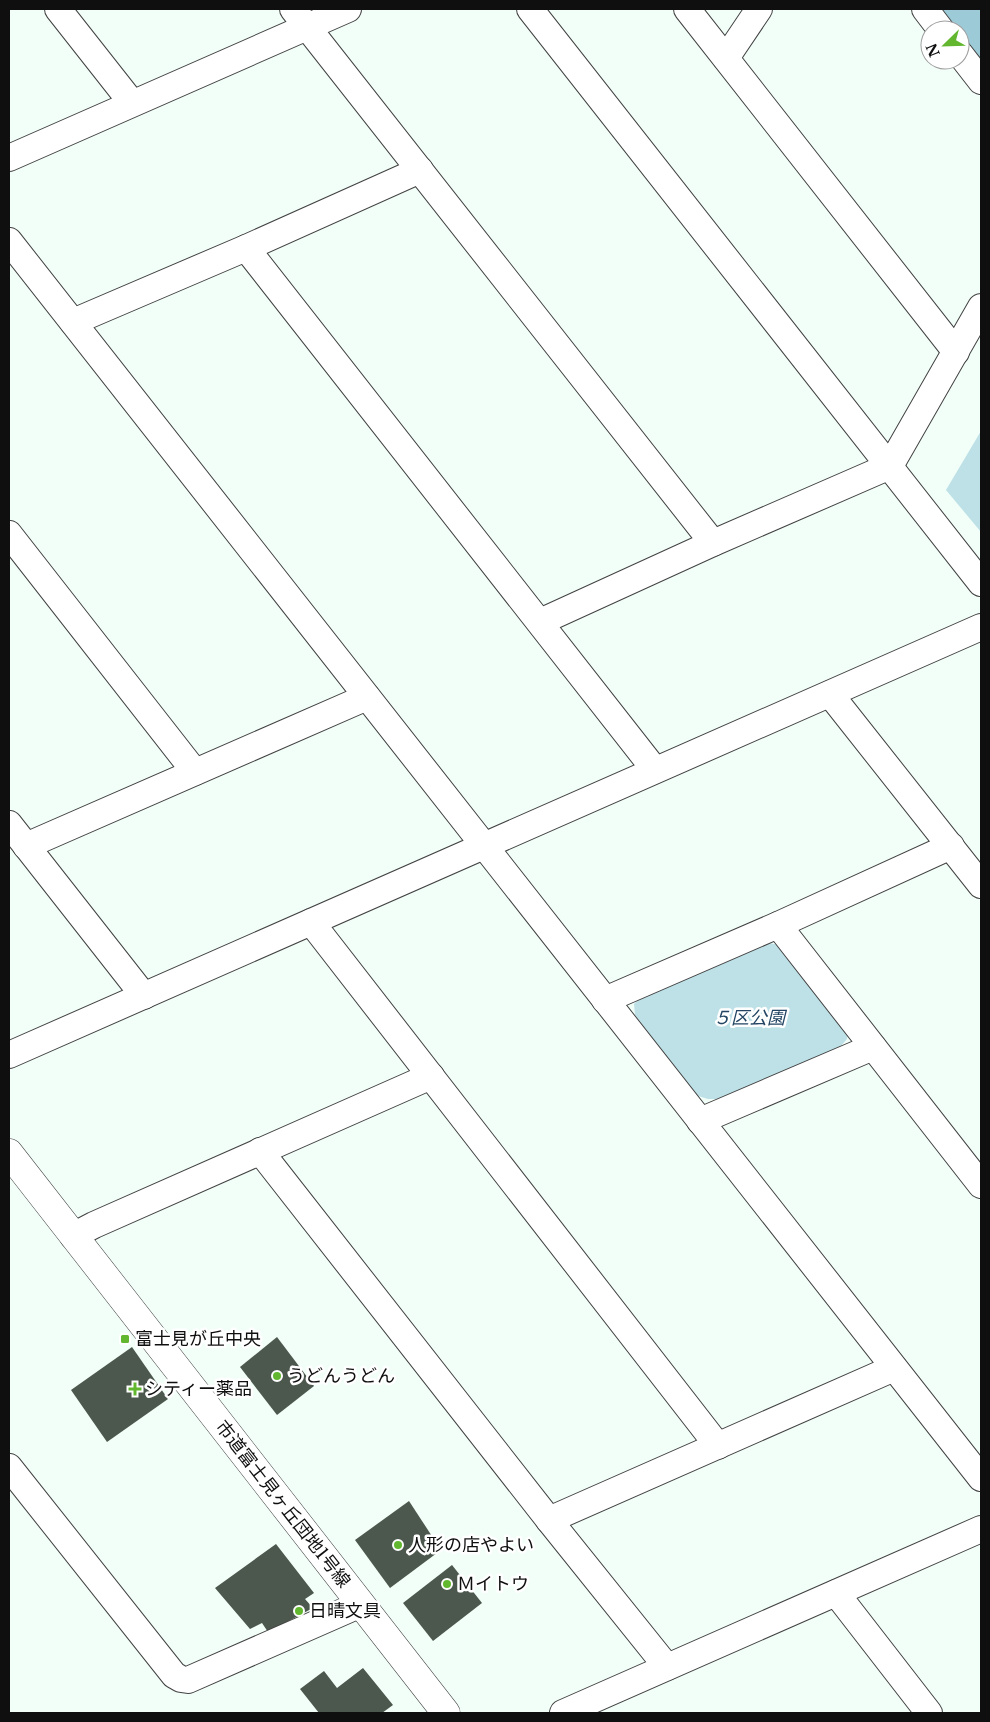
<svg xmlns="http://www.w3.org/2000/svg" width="990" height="1722" viewBox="0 0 990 1722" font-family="'Libre Baskerville','Noto Sans JP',serif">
  <rect width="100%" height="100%" fill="#f2fef8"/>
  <g fill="#bde1e7">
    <path d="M981 431V532L946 490Z"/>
    <path d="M769 943 785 946 849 1029 847 1039 840 1047 717 1099H708L695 1095 635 1015 634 1004 643 995Z"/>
  </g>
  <path fill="#9dcad7" d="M921 9H981V76L960 54V30H940Z"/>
  <g fill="#4c574d">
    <path d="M277 1337 314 1386 277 1415 240 1367Z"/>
    <path d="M132 1347 168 1399 107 1442 71 1390Z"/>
    <path d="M409 1501 441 1550 390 1588 355 1540Z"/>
    <path d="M276 1544 314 1593 305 1599 313 1608 268 1632 262 1623 250 1629 215 1588Z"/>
    <path d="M452 1565 482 1603 433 1641 403 1603Z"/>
    <path d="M363 1668 393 1705 382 1713H319L300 1689 324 1671 337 1688Z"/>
  </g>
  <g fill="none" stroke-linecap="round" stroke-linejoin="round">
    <g stroke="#424242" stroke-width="28">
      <g id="minor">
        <path d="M58 9 132 103"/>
        <path d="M293 9 713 543"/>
        <path d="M530 9 981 583"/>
        <path d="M687 9 956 352"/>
        <path d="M925 9 941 30"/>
        <path d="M960 54 981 81"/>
        <path d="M726 58 759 9"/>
        <path d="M9 158 348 9"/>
        <path d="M9 241 981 1478"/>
        <path d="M246 248 655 770"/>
        <path d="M73 322 246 248 420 170"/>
        <path d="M9 534 195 772"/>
        <path d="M540 622 713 543 890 466 981 307"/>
        <path d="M830 694 981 885"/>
        <path d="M9 824 144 996"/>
        <path d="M26 846 367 697"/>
        <path d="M311 922 718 1446"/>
        <path d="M778 925 981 1185"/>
        <path d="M605 1000 778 925 951 846"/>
        <path d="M9 1055 981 627"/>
        <path d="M700 1121 873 1047"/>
        <path d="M260 1151 549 1520 667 1667"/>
        <path d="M73 1236 94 1225 431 1076"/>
        <path d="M9 1467 174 1675 181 1679 188 1680 361 1604"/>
        <path d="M549 1520 894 1368"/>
        <path d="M836 1593 929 1713"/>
        <path d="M563 1713 981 1529"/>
      </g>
    </g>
    <g stroke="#424242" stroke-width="29">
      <path id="tertiary" d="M9 1153 446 1713"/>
    </g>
    <use href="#minor" stroke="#fff" stroke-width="26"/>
    <use href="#tertiary" stroke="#fff" stroke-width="28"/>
  </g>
  <g fill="#62b72f" stroke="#fff" stroke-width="2">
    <rect x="120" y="1334" width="10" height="10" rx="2.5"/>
    <circle cx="277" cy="1376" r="5"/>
    <path d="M132.5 1381.5h5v5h5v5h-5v5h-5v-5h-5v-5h5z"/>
    <circle cx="398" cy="1545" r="5"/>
    <circle cx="447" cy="1584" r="5"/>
    <circle cx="299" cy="1611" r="5"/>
  </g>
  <g text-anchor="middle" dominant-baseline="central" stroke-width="5" stroke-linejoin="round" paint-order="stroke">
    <g font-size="18" font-style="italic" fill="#234563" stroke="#fff">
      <text x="749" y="1018">５区公園</text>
    </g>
    <g font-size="18" fill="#0f0f0f" stroke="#fff" text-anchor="start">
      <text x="135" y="1339">富士見が丘中央</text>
      <text x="287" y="1376">うどんうどん</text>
      <text x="145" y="1389">シティー薬品</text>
      <text x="408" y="1545">人形の店やよい</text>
      <text x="457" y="1584">Ｍイトウ</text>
      <text x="309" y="1611">日晴文具</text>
    </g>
    <g font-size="18" fill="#0f0f0f" stroke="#fff">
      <text transform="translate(283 1504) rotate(52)">市道富士見ヶ丘団地1号線</text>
    </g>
  </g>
  <rect width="990" height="1722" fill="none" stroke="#0f0f0f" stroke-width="20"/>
  <g transform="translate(945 45) rotate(247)"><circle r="24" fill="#ffffff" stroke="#9f9f9f"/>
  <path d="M0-4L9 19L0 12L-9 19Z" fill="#62b72f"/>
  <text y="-8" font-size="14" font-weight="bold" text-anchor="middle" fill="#0f0f0f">N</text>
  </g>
</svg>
